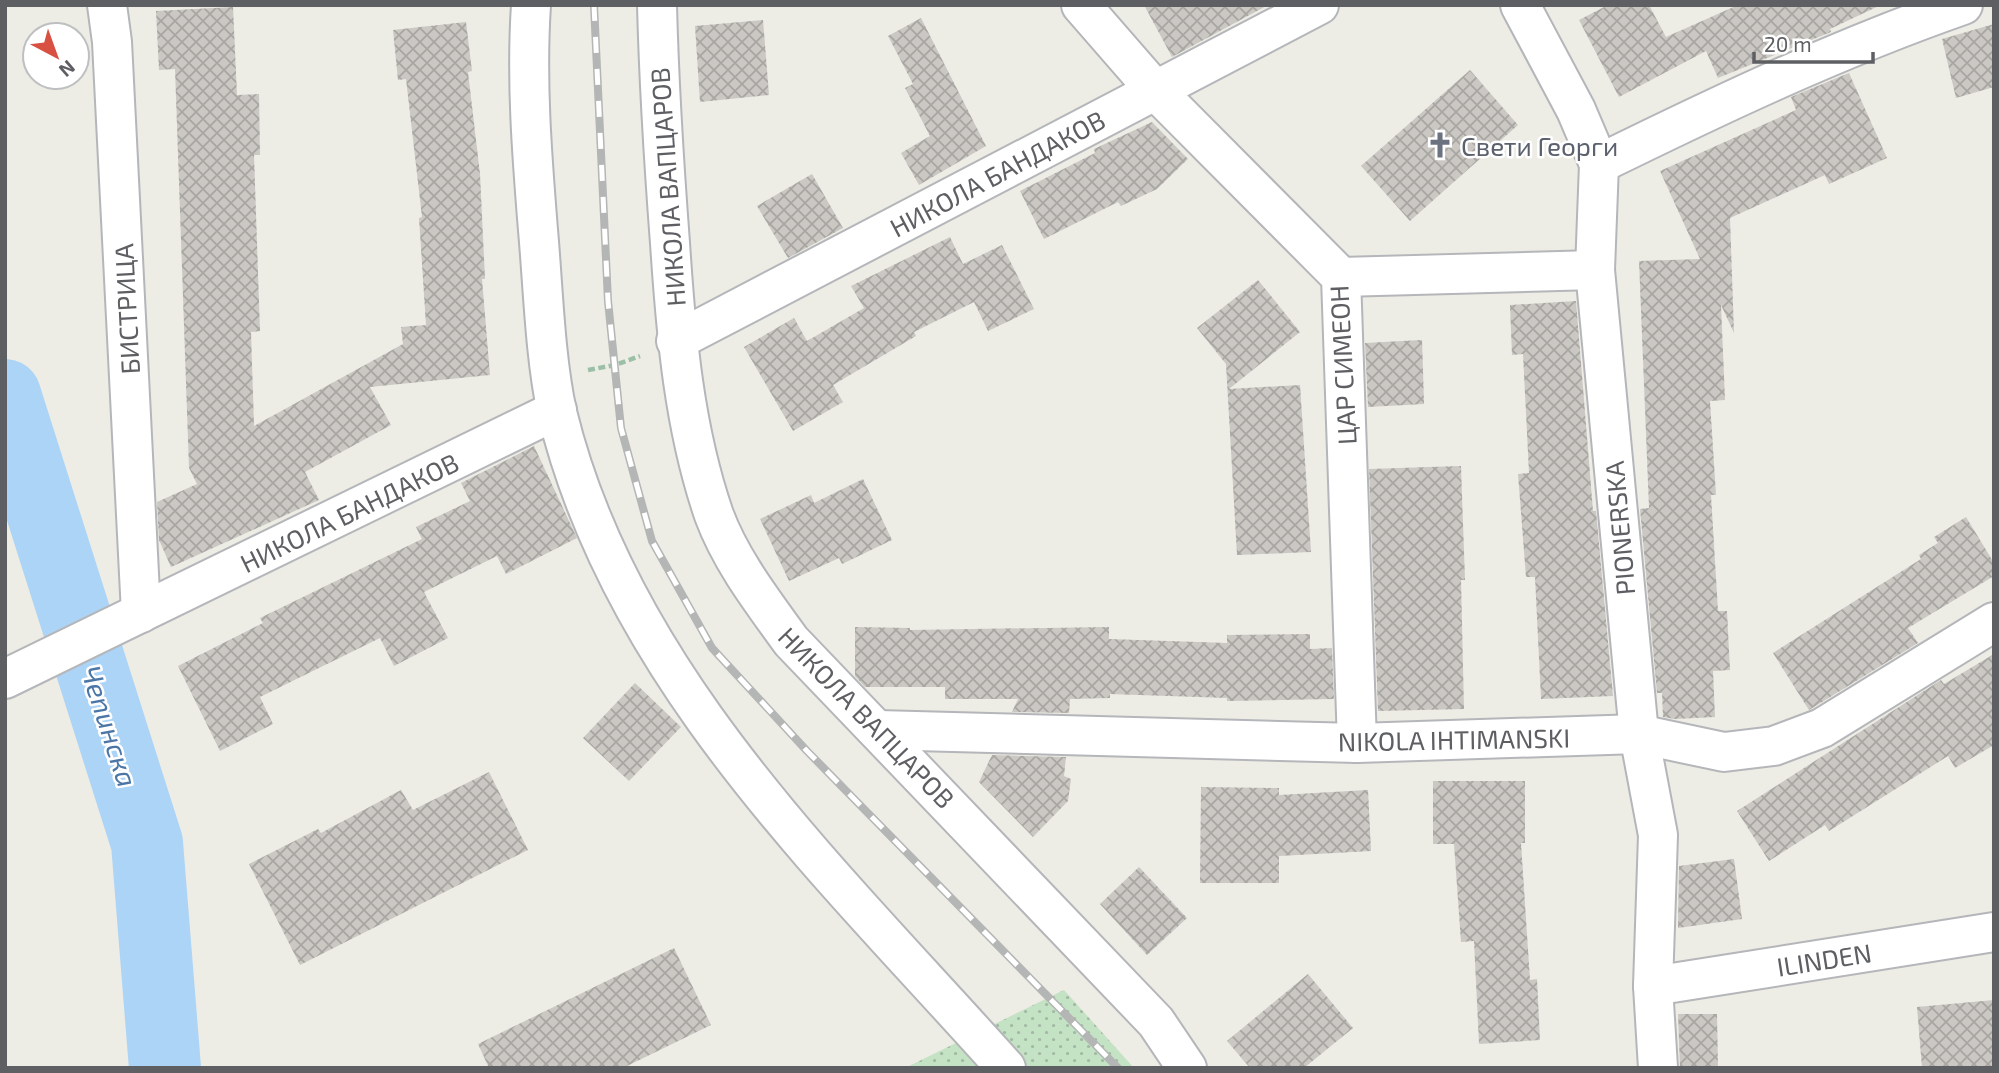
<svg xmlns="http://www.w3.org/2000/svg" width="1999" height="1073" viewBox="0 0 1999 1073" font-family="'Exo 2',sans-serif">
  <defs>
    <pattern id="grass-dots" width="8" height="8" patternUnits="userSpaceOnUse" patternTransform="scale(1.75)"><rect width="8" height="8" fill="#c4e2c4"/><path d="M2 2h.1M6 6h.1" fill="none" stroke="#a2baa3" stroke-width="1.8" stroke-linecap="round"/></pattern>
    <pattern id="building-cross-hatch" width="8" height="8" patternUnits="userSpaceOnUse" patternTransform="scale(1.75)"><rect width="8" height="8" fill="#cbc8c3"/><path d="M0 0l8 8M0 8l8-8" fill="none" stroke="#a8a6a2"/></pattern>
  </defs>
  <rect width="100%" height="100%" fill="#edece5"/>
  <path fill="url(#grass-dots)" d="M1064 990 1134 1068H905Z"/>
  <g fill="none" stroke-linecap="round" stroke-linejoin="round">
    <path stroke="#acd4f6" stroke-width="72" d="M5 395 147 843 165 1068"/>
  </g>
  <g fill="url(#building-cross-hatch)">
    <path d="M1144 5H1268L1172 57Z"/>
    <path d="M1608 5H1649L1666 37 1738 5H1881L1830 29 1831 32 1718 78 1706 51 1619 97 1579 20Z"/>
    <path d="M233 7 237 95 259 94 260 155H254L260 331 251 332 254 426 403 344 401 327 426 325 419 218 422 217 406 79 398 80 393 30 466 22 472 71 468 72 480 174 485 279H482L490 375 370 387 391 425 305 472 319 500 171 567 159 540 157 502 197 484 189 468 175 69 159 70 156 11Z"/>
    <path d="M921 18 986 146 919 185 901 153 930 136 905 88 913 84 888 36Z"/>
    <path d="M763 20 769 95 700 102 695 26Z"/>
    <path d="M1994 24V87L1956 98 1942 39Z"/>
    <path d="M1470 70 1518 125 1410 221 1361 166Z"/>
    <path d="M1849 73 1887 158 1829 184 1825 175 1730 218 1734 333 1721 305 1725 400 1710 401 1716 495H1711L1718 611H1727L1730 670 1713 671 1715 717 1675 719 1663 717 1662 693H1657L1640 509 1649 508 1639 261 1700 259 1660 171 1796 110 1791 97Z"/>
    <path d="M1152 122 1188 159 1157 189 1121 206 1118 202 1044 239 1020 191 1095 153 1094 149Z"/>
    <path d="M812 174 843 228 788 258 757 206Z"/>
    <path d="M950 237 963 264 1002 245 1034 309 988 331 974 302 914 332 916 336 833 385 843 402 793 431 744 347 794 318 807 341 864 308 851 286Z"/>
    <path d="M1258 280 1300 332 1229 389 1300 385 1311 552 1237 555 1226 364 1197 328Z"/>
    <path d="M1576 301 1593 511H1596L1613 696 1541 699 1535 577H1526L1518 474 1529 473 1523 354 1512 355 1510 305Z"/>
    <path d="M1422 340 1424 404 1368 407 1365 343Z"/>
    <path d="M534 446 577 538 506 574 497 556 424 592 448 638 394 666 380 638 260 697 273 724 220 751 178 666 263 623 260 618 422 539 416 527 470 501 461 483Z"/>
    <path d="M1461 466 1465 580H1461L1464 709 1378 711 1369 469Z"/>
    <path d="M863 479 892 540 842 564 839 558 789 581 760 519 811 495 814 503Z"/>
    <path d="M1966 517 1994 563V576L1908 628 1918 643 1809 710 1773 653 1921 559 1919 555 1938 543 1934 537Z"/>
    <path d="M855 627 910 628V630L1109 627V639L1227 643V635L1310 634V649L1332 648 1334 699 1227 701V698L1110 694V698L1070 699 1069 713 1012 712 1018 699H945V687H865L855 676Z"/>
    <path d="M1994 654V745L1955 768 1948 756 1829 831 1825 825 1769 861 1737 811 1941 680 1944 684Z"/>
    <path d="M635 683 681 727 629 781 583 738Z"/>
    <path d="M992 755 1066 757 1064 776 1071 779 1068 801 1033 837 979 782Z"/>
    <path d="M489 772 528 850 300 965 249 864 318 829 321 833 401 790 413 810Z"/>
    <path d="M1433 781H1525V843H1521L1530 980 1537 979 1540 1040 1479 1044 1474 941 1461 942 1454 844H1433Z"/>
    <path d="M1201 787 1279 788V795L1368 790 1371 851 1279 856V883H1200Z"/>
    <path d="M1734 859 1742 919 1678 928 1679 866Z"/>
    <path d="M1139 867 1187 918 1147 955 1100 904Z"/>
    <path d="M674 948 711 1025 623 1068H489L478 1044Z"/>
    <path d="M1308 974 1353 1028 1304 1068H1250L1227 1041Z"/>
    <path d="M1994 1000V1068H1922L1917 1007Z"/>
    <path d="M1678 1014H1717L1718 1068H1680Z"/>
  </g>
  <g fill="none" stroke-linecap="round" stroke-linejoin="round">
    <g stroke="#b5b6ba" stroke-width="42">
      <g id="minor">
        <path d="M107 5 112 42 141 613"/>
        <path d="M531 5C526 80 532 156 538 230 543 286 545 358 557 412 621 677 831 872 1006 1068"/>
        <path d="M657 5C659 85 664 164 670 243 676 335 684 428 714 515 731 561 763 602 791 641L1156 1022 1187 1068"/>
        <path d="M1081 5 1155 90 1341 277 1357 743"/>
        <path d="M1520 5 1576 110 1599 164 1595 270 1639 734 1658 835 1653 986 1658 1068"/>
        <path d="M1599 164C1719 105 1837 49 1963 5"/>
        <path d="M1341 277 1595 270"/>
        <path d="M676 341 1319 5"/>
        <path d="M5 679 557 410"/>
        <path d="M878 730 1357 743 1639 734 1724 752 1774 746 1822 728 1994 622"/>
        <path d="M1653 986 1994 932"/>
      </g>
    </g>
    <path stroke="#9cc0a7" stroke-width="4.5" stroke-dasharray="7 3.5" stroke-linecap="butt" d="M588 370 615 365 640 356"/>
    <use href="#minor" stroke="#fff" stroke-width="38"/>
    <g stroke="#b4b5b5" stroke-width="8">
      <path id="rail" d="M594 5 608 301 621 428 652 541 712 648 807 751 1118 1068"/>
    </g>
    <use href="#rail" stroke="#fff" stroke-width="5" stroke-dasharray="16" stroke-linecap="butt"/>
  </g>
  <defs>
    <g id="church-bare" transform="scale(2.1)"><path d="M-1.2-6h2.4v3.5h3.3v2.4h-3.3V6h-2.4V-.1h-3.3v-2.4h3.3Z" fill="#6b7280" stroke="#fff" stroke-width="2.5" paint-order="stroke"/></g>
  </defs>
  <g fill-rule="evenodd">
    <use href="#church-bare" x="1440" y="145"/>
  </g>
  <g text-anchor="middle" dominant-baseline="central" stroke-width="5" stroke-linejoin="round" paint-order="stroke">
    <g font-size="26" fill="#5b616d" stroke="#fff" text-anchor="start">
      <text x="1461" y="145">Свети Георги</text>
    </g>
    <g font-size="26" fill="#5d5f63" stroke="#fff">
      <text transform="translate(997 173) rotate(-28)">НИКОЛА БАНДАКОВ</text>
      <text transform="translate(667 187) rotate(-94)">НИКОЛА ВАПЦАРОВ</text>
      <text transform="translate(126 309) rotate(-93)">БИСТРИЦА</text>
      <text transform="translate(1342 365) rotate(-93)">ЦАР СИМЕОН</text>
      <text transform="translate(349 512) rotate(-26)">НИКОЛА БАНДАКОВ</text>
      <text transform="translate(1619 528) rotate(-95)">PIONERSKA</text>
      <text transform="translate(867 717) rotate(46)">НИКОЛА ВАПЦАРОВ</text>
      <text transform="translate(1454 739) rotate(-1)">NIKOLA IHTIMANSKI</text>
      <text transform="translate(1824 959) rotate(-9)">ILINDEN</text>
    </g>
    <g font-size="28" font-style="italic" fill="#4b76a6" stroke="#fff">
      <text transform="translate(110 726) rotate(72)">Чепинска</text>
    </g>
  </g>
  <rect width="1999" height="1073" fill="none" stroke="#5d5f63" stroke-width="14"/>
  <g transform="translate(56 56) rotate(139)"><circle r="33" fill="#ffffff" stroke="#bebfc1" stroke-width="2"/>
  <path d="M0-5L12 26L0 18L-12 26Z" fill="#d75041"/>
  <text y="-10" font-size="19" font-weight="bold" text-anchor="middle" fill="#5d5f63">N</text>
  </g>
  <path d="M1754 52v10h119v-10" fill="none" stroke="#5d5f63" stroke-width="3.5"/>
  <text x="1764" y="52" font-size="21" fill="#5d5f63" stroke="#ffffff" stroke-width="5" paint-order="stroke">20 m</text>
</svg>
